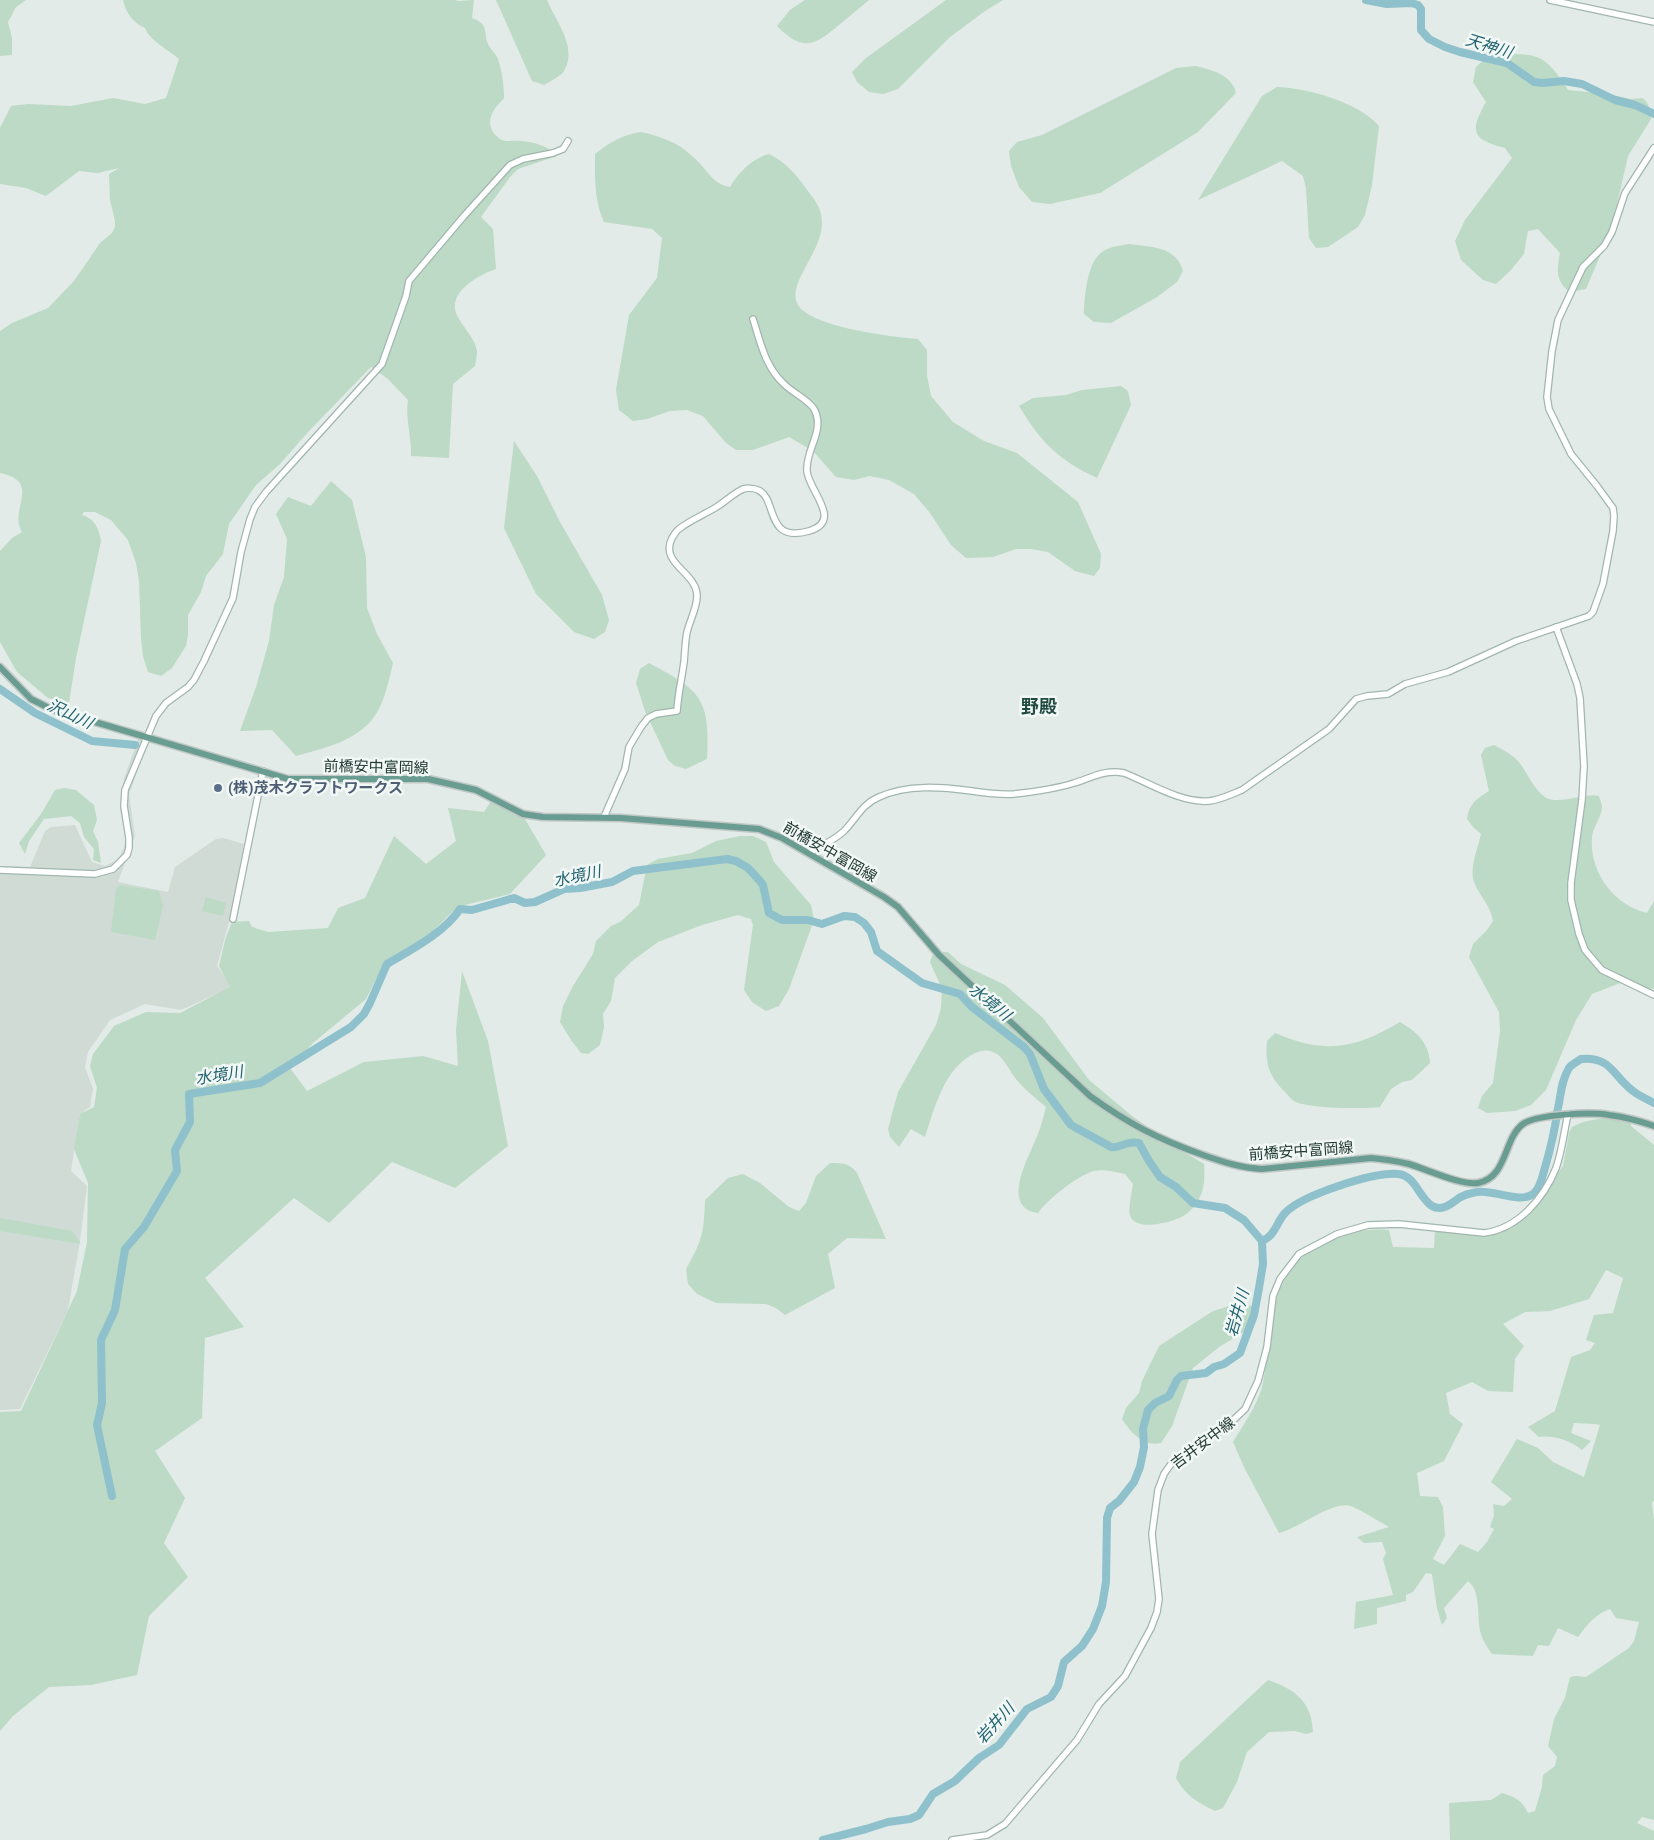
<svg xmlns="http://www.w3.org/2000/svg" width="1654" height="1840" viewBox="0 0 1654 1840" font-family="Roboto,'Noto Sans JP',sans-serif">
  <rect width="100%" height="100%" fill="#e2ebe7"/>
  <path fill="#d0dbd6" d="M139 737 147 744 129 794 135 836 118 882 168 892 175 867 216 839 223 838 244 844 230 918 217 966 232 987 181 1010 145 1004 110 1020 88 1052 85 1067 93 1089 90 1107 80 1114 71 1171 87 1186 80 1241 68 1310 20 1409 0 1410V866L30 867 45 831 51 827 75 825 92 862 105 866 117 860 123 850 126 839 120 810 124 778Z"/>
  <g fill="#bcdac5" fill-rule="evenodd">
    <path d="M0 0H26L16 7 8 22 12 38V55L0 56Z"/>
    <path d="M123 0H454L459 1 474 0 472 18C491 25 482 33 489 46 492 51 496 54 498 59 502 71 504 86 504 98 500 103 494 108 492 114 487 124 492 135 502 140 507 142 515 140 521 141 534 142 549 146 557 156L518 169 510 177 481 217 493 229 496 269C480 274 448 292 456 313 461 326 475 337 477 351 477 355 476 361 475 366L453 384 449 458 411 456C412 437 405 419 408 400L388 379 371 367 308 432 280 464 256 485 229 524 223 554 206 576 201 592 188 615V635L186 646 172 668 161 676 148 672 143 656 141 638 139 581 136 563 128 540 111 520 95 512H84L82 515C95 519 99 529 101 541L76 658 69 703 48 698 17 672 0 642V551L12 538 22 532C8 509 43 482 0 473V331L12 323 48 308 74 281 100 243 112 233 115 227V221L110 200 109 174 119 168 98 173 79 171 46 196 26 188 0 184V128L11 106 28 104 71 106 113 98 145 104 166 98 179 59C169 50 150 41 145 28 133 23 126 13 123 0Z"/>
    <path d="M496 0H547C556 22 578 47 564 71 560 77 550 81 544 85L532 81Z"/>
    <path d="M805 0H869C859 8 849 17 839 25 814 46 803 52 777 26L790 10Z"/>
    <path d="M946 0H1003L985 11 950 37 898 89 883 94 869 92 857 82 852 72 866 58Z"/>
    <path d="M1489 55C1535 54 1542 49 1568 90L1608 94 1631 99 1643 98 1648 104 1651 119 1628 156 1615 213 1606 242 1586 289 1569 292C1555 279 1557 270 1560 253L1538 229 1528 231 1524 254 1510 271 1496 284 1483 280 1461 260 1455 241 1465 220 1512 158 1505 148C1472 139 1469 132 1486 102L1473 82 1476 67Z"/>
    <path d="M1196 66C1212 70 1232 75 1236 93L1198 132 1100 193 1050 204 1032 202 1019 187 1011 166 1009 151 1017 142 1042 135 1176 68Z"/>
    <path d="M1277 87C1308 88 1358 102 1379 126L1372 185 1365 215 1358 227 1328 247 1316 248 1309 238 1306 188 1303 176 1282 161 1198 200 1262 96Z"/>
    <path d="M641 132C657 136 672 140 685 150 691 155 697 160 702 166 711 176 716 185 730 187 738 173 753 158 769 154 785 162 795 173 805 187 809 193 815 199 818 206 836 242 786 278 797 303 807 327 893 337 918 339L927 350V376L931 396 953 422 984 441 1017 453 1078 502 1101 554 1100 568 1094 576 1075 571 1048 552 1031 549H1016L993 557 966 558 951 545 930 513 914 494 889 480 870 476 854 480 836 477 813 451 789 437 753 450H736L726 443 703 416 687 410 670 411 647 419 633 421 619 410 616 390 629 315 657 278 662 238 652 229 604 222C594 200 595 177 595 154 610 142 622 135 641 132Z"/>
    <path d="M1129 244C1151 247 1176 246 1183 271L1177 282 1157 297 1111 323 1094 322 1084 314C1084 299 1087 269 1097 257 1104 247 1118 246 1129 244Z"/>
    <path d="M1121 386 1128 391 1131 405 1097 478C1058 460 1041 442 1019 406L1033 398 1066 395 1082 390Z"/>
    <path d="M514 441 537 476 560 522 602 595 609 620 605 632 594 639 574 632 536 594 504 528Z"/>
    <path d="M331 481 352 500 366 557 367 608 377 634 393 663C389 679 385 700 376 714 359 741 324 748 296 756L272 730 240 731 256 687 269 641 274 605 284 577 287 539 276 514 288 497 311 506Z"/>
    <path d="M649 663C701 691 710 698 707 759L686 769 675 766 668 760 645 711 636 683 640 669Z"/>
    <path d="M1494 745C1502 749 1511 754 1517 760 1527 771 1533 789 1545 797 1559 806 1584 792 1599 796 1600 800 1602 804 1602 808 1601 818 1593 827 1592 837 1589 871 1613 905 1647 913L1654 901V989L1620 983 1592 994 1576 1020 1546 1090 1531 1105 1515 1111 1487 1113 1478 1108 1482 1096 1493 1083 1500 1031 1499 1012 1469 957 1473 944 1487 930 1493 921C1490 904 1480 897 1474 882 1469 868 1478 848 1481 834L1473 827 1467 819C1469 804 1476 799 1489 791L1481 755 1485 748Z"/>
    <path d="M64 788 76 790 94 805 97 820 93 831 98 842 101 863 93 860 94 849 84 837 80 823 71 816 44 819 29 841 25 854 19 843 41 814 55 790Z"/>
    <path d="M491 801 525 819 546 855 510 894 457 907 430 934 385 961 366 999 313 1043 290 1068 307 1091 364 1062 423 1056 458 1066 456 1030 462 971 488 1041 508 1146 455 1188 392 1162 329 1223 294 1198 205 1278 244 1327 205 1338 202 1418 155 1451 185 1498 164 1543 188 1577 149 1616 137 1675 91 1685 49 1687 13 1716 0 1731V1412L21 1411 77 1291 87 1242 88 1183 74 1149 80 1114 94 1107 97 1088 90 1066 93 1054 114 1026 146 1012 180 1013 230 987 219 966 225 940 232 922 249 921 252 927 268 932 328 928 338 908 365 898 394 836 426 864 456 841 448 808 484 812Z"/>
    <path d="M740 836H753L766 842 774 862 811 905 814 920 789 989 779 1006 766 1011 752 1002 744 990 753 925 751 919 738 915 702 925 658 942 632 961 615 978 611 1001 603 1014 604 1027 600 1045 588 1054 581 1053 571 1040 560 1022 563 1006 573 986 593 954 596 941 611 926 620 922 639 905 647 865 658 859 692 853 716 841Z"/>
    <path d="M120 885 159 891 163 905 155 940 111 932 116 889Z"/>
    <path d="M206 897 226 903 223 916 202 911Z"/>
    <path d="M938 952H948L961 964 1005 985 1043 1018 1089 1080 1132 1116 1177 1148 1204 1164C1205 1178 1205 1191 1196 1204 1194 1207 1189 1212 1185 1215 1175 1222 1134 1233 1130 1215 1128 1209 1132 1191 1133 1184L1125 1174C1115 1172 1104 1169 1094 1171 1078 1175 1047 1200 1038 1213 1004 1208 1023 1168 1032 1148 1038 1135 1043 1121 1046 1107 1035 1098 1021 1087 1013 1075 1008 1068 1004 1059 997 1054 989 1049 982 1050 975 1053 944 1068 935 1107 925 1137L911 1129 899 1147 890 1137 888 1129 893 1110 898 1092 936 1025 941 1008 942 989 930 962 932 956Z"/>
    <path d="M1400 1022C1417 1032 1429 1043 1430 1063L1412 1080 1402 1082 1391 1089 1380 1107C1365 1109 1307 1109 1294 1101 1291 1099 1289 1096 1286 1093 1269 1077 1265 1064 1267 1041L1275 1033C1286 1037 1297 1042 1308 1044 1345 1051 1369 1040 1400 1022Z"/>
    <path d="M1607 1117 1631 1122V1126L1654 1145V1500L1652 1503 1654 1521V1820L1642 1817 1637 1823 1654 1831V1840H1450L1449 1803 1491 1800 1502 1793C1515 1797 1522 1800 1528 1813L1535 1811 1542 1787 1543 1775 1555 1766 1557 1757 1548 1746 1554 1719 1565 1698 1570 1677 1576 1676 1586 1677 1629 1648 1634 1641 1639 1622 1616 1618 1610 1609C1595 1614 1587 1625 1578 1637L1558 1628 1549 1646 1538 1645 1533 1656 1492 1654C1488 1648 1483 1641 1481 1634 1476 1618 1482 1592 1468 1581L1444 1608 1447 1618 1442 1625 1437 1608 1432 1574 1426 1573 1413 1592 1406 1595V1601L1377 1608V1624L1354 1629 1356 1602 1393 1595 1383 1559 1386 1553 1382 1542 1364 1543 1357 1537 1389 1527C1378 1521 1361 1510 1351 1506 1332 1500 1298 1529 1279 1533L1245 1469 1233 1442C1243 1425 1257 1406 1262 1387 1265 1376 1265 1365 1266 1353 1272 1307 1278 1266 1323 1243 1346 1232 1364 1228 1389 1230L1393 1247 1434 1248 1435 1231 1481 1236 1494 1235 1510 1229 1526 1216 1563 1166 1569 1133 1572 1127 1583 1122ZM1606 1270 1623 1278 1613 1313 1594 1315 1586 1340 1595 1343 1590 1350 1571 1357 1555 1411 1528 1427 1539 1437C1555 1435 1570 1441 1582 1450L1591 1441 1571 1433 1574 1423 1596 1424 1600 1425 1584 1477 1553 1462 1538 1448 1517 1439 1491 1482 1512 1499 1504 1506 1493 1504 1494 1515 1490 1527 1494 1529 1487 1542 1478 1552 1460 1544 1444 1565 1433 1559 1445 1536 1443 1507 1438 1497 1420 1496 1417 1473 1444 1461 1463 1424 1450 1414 1446 1393 1472 1382 1488 1391 1513 1392 1515 1359 1524 1346 1503 1324 1525 1312 1550 1311 1589 1299Z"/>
    <path d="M830 1163C842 1163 850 1163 857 1173L886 1239 847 1238 828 1254 835 1288 785 1315 776 1308 766 1304 716 1303 697 1294 688 1284 686 1269C702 1241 704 1233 705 1200L728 1178 743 1174 760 1183 789 1207 799 1211 806 1203 816 1176Z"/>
    <path d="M0 1218 72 1231 81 1244 0 1231Z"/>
    <path d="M1236 1304 1252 1306 1259 1312 1249 1329 1219 1347 1193 1368 1172 1426 1161 1443C1144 1447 1131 1433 1122 1419L1126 1408 1139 1393 1142 1381 1159 1346 1213 1311Z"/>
    <path d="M1268 1680C1295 1689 1312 1702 1313 1732L1306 1734 1295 1731 1269 1732 1247 1752 1237 1782 1223 1808 1215 1811C1197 1802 1186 1796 1176 1778L1180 1762Z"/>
  </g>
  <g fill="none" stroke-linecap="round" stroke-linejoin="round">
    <g stroke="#8ec1cc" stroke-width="8">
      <path d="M1366 0 1387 4 1411 3 1418 5 1421 9V30L1429 39 1445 47 1460 52 1507 63 1534 82 1542 83 1564 81 1582 84 1615 100 1635 105 1654 114"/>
      <path d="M0 689 35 713 92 741 135 745"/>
      <path d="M1262 1241C1275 1236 1276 1223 1285 1213 1302 1195 1373 1172 1398 1174 1415 1175 1419 1198 1432 1206 1442 1212 1452 1203 1459 1198 1464 1195 1471 1193 1477 1192 1492 1189 1520 1204 1533 1194 1539 1190 1542 1179 1544 1171 1550 1151 1555 1129 1558 1108 1561 1095 1561 1081 1569 1068 1572 1064 1577 1062 1581 1059 1611 1056 1613 1076 1633 1091 1639 1096 1647 1099 1654 1103"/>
      <path d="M112 1496 97 1425 102 1403 101 1340 115 1310 125 1249 144 1227 177 1171 175 1150 190 1122 189 1094 260 1083 351 1027 364 1014 370 1003 387 964C411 950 444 933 460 909L472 910 514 898 525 903 535 902 564 889 580 888 612 882 633 871 727 859 736 861 748 868 760 881 763 885 769 913 782 920H808L822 924 844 916 855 917 864 923 871 932 877 951 922 983 960 994 972 1007 1024 1047 1030 1054 1044 1089 1071 1125 1111 1147C1121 1149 1124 1140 1139 1143L1149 1161 1160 1177 1176 1187 1193 1203 1225 1208 1244 1220 1262 1241"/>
      <path d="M823 1840 866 1829 888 1822 910 1819 919 1815 933 1794 955 1781 979 1758 999 1745 1027 1709 1051 1697 1058 1686 1064 1662 1082 1646 1093 1629 1102 1606 1106 1582 1107 1518 1110 1508 1119 1501 1134 1482 1140 1467 1144 1447 1143 1429 1148 1410 1155 1403 1169 1396 1177 1380 1181 1376 1206 1373 1214 1367 1224 1364 1240 1353 1254 1315 1259 1288 1263 1264 1262 1241"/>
    </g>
    <g stroke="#a1b6af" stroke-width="8">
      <g id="secondary">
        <path d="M1550 0 1654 22"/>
        <path d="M1556 627 1577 684 1580 698 1584 766 1582 800 1571 883V900L1579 934 1585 950 1602 970 1654 995"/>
        <path d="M604 817 625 769 629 747 641 727 648 718 656 714 677 711C678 694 682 678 684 662 685 652 685 642 687 632 690 620 697 608 697 596 697 572 659 564 672 538 674 535 676 531 679 529 690 520 706 514 718 506 726 501 734 493 743 489 747 488 754 488 758 490 778 498 764 544 809 531 844 521 808 490 807 471 805 450 826 430 814 409 809 400 791 392 783 383 765 366 760 341 753 319"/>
        <path d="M809 853C820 846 835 840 844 831 856 819 862 804 879 797 908 784 941 787 972 791 986 793 1000 795 1014 794 1033 792 1055 789 1074 783 1091 778 1105 769 1124 773 1150 783 1180 803 1209 801 1220 800 1232 794 1242 790L1329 729 1356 699 1367 696 1388 694 1405 684 1448 672 1516 641 1589 616 1593 612 1603 584 1613 531 1614 516 1613 508 1597 486 1571 454 1549 409 1547 397 1552 351 1558 320 1583 267 1604 246 1612 232 1625 193 1654 148"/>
        <path d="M0 870 95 874 113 869 127 855 129 848V838L124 806 125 790 156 716 166 703 188 687 194 680 204 661 233 598 241 552 250 519 255 507 266 492 382 364 406 296 409 281 464 216 510 165 523 159 553 153 563 149 568 141"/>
        <path d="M233 919 263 771"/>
        <path d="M952 1840 987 1835 1005 1824 1077 1740 1099 1704 1125 1676 1151 1628 1157 1612 1159 1599 1152 1534 1158 1490 1164 1474 1171 1464 1225 1428 1245 1409 1258 1381 1267 1347 1273 1296 1280 1279 1299 1254 1337 1234 1368 1225 1399 1224 1484 1233C1518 1229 1544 1198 1556 1168 1562 1151 1564 1132 1568 1114"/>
      </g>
    </g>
    <g stroke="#c1c8c6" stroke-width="9">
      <path id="primary" d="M0 667 31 699 51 709 288 779H428L476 790 523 814 543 817 621 818 759 829 782 838 884 897 898 907 939 955 1090 1096C1129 1124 1158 1139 1203 1155 1223 1162 1241 1168 1262 1169L1371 1158C1384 1159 1396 1161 1409 1164 1426 1169 1462 1186 1478 1183 1508 1177 1503 1139 1523 1124 1537 1114 1592 1112 1609 1115 1624 1117 1640 1121 1654 1126"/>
    </g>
    <use href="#secondary" stroke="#fff" stroke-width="5.5"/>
    <use href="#primary" stroke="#6a9d91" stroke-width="6"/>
  </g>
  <circle fill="#5c6f8a" stroke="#f2f8f5" stroke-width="2" cx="218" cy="788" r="5"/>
  <g text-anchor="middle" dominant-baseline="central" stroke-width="5" stroke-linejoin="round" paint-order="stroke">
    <g font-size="15" fill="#233a35" stroke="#f2f8f5">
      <text transform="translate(376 767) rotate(1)">前橋安中富岡線</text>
      <text transform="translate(830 852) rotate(30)">前橋安中富岡線</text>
      <text transform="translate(1301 1151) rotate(-4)">前橋安中富岡線</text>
      <text transform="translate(1203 1443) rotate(-37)">吉井安中線</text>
    </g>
    <g font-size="15" font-weight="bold" fill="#4e5e75" stroke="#f2f8f5" text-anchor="start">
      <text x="228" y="788">(株)茂木クラフトワークス</text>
    </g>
    <g font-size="16" font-style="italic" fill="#226371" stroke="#f2f8f5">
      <text transform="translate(1489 46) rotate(17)">天神川</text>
      <text transform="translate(70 714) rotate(25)">沢山川</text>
      <text transform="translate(577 876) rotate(-12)">水境川</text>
      <text transform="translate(990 1002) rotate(39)">水境川</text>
      <text transform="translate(219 1075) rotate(-9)">水境川</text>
      <text transform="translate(1237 1313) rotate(-74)">岩井川</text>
      <text transform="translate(995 1723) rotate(-48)">岩井川</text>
    </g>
    <g font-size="18" font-weight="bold" fill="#214b41" stroke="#f2f8f5">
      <text x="1039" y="706">野殿</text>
    </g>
  </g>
</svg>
